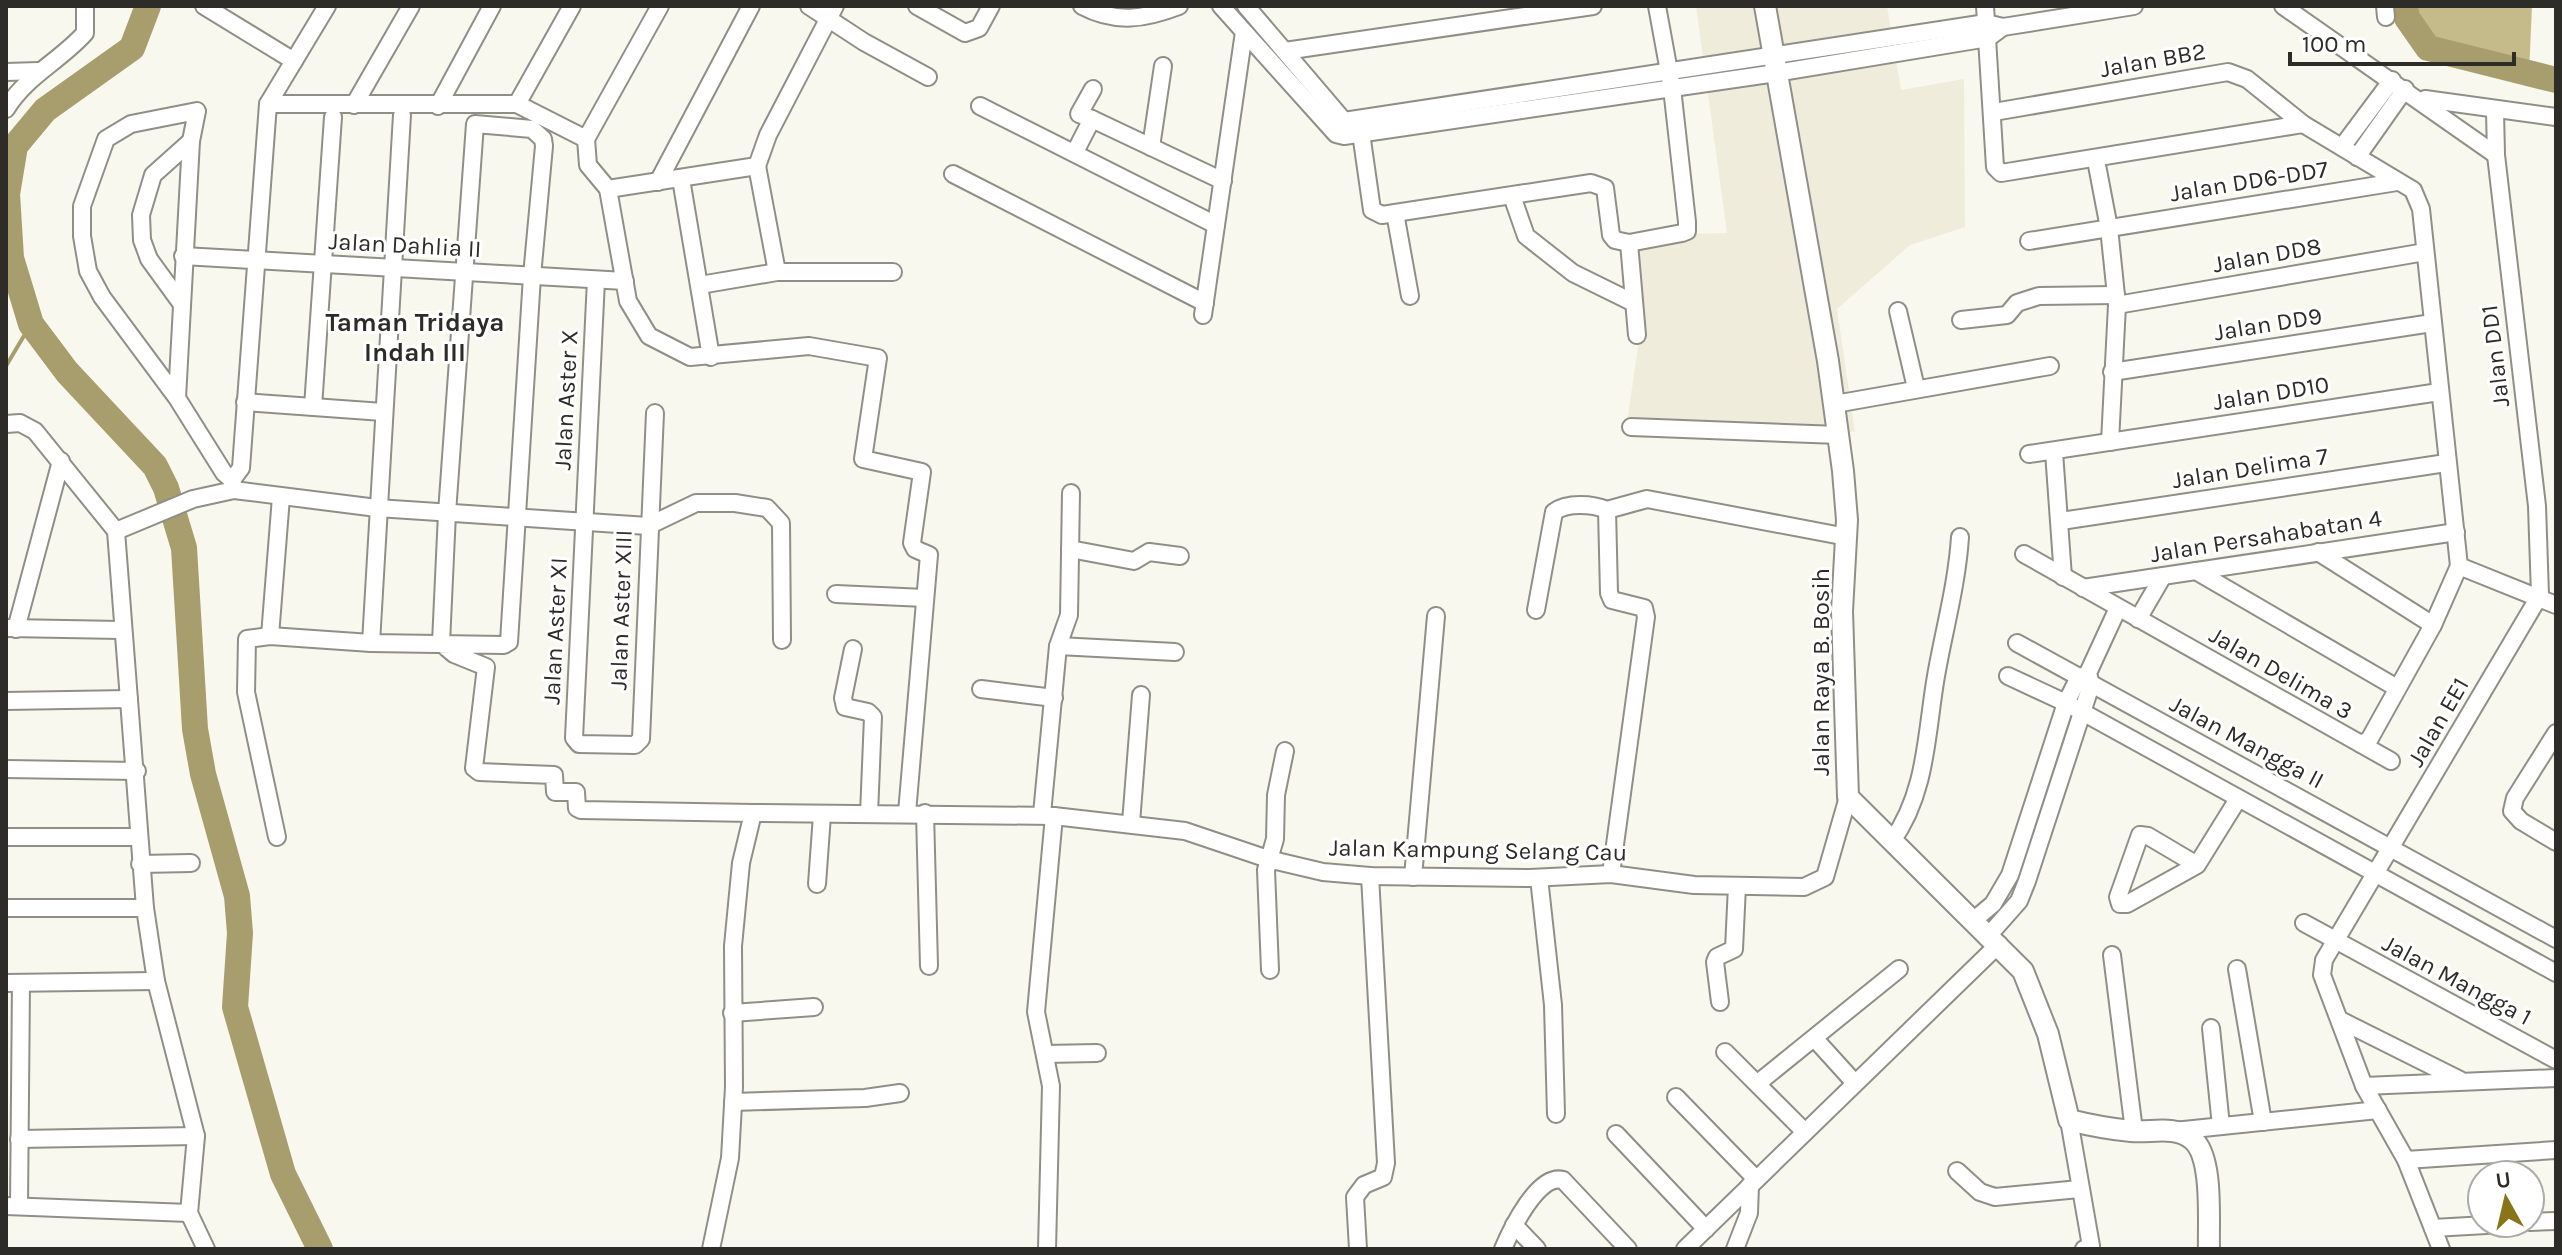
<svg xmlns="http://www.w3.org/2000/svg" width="2562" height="1255" viewBox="0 0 2562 1255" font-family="Karla,sans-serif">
  <rect width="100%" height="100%" fill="#f9f8ef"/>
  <path fill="#efecdc" d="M1696 6H1887L1901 90 1964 79 1965 227 1910 245 1837 309 1855 432 1627 422 1643 313 1638 235 1727 233Z"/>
  <path fill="#c5bb8a" d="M2405 6H2532L2529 74 2428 48 2407 18Z"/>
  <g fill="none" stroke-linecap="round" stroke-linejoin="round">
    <path stroke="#a89d6d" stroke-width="4" d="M6 366 31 324"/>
    <g stroke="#a89d6d" stroke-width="26">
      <path d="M148 6 132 48 45 110 15 146 7 194 11 258 31 324 67 372 155 466 166 488 184 548 195 729 203 774 237 896 240 933 235 1007 283 1174 320 1249"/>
      <path d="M2405 6 2407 18 2428 48 2556 80"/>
    </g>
    <g stroke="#908f87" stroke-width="20">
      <g id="minor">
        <path d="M204 6 294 61"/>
        <path d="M809 6 864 42 928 77"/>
        <path d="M917 6 965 33 979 28 991 6"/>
        <path d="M1082 6C1116 24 1145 19 1179 6"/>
        <path d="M1221 6 1336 134 1344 136 1776 73 1988 38 2003 27"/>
        <path d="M1246 6 1344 121 1986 23 2003 27 2134 6"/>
        <path d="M1985 6 1995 167 2001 173 2303 124"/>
        <path d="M2283 6 2496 155"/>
        <path d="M2385 6 2386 17"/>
        <path d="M1285 51 1593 6"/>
        <path d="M6 72 39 71"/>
        <path d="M2425 99 2556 117"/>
        <path d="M268 104H517L586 139 588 165 608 189 628 301 649 336 690 357 809 346 878 358 863 459 922 472 912 543 915 549 929 555 907 813"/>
        <path d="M517 104 572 6"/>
        <path d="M354 105 411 6"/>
        <path d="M438 106 492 6"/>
        <path d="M980 106 1216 225"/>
        <path d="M6 109C26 76 60 61 85 33V6"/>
        <path d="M1994 112 2228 72 2247 79 2303 124 2413 190 2421 209 2459 566 2556 605"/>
        <path d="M402 115 371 643 504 645 509 642 532 276 544 146 543 139 532 129 475 124 447 513 441 643 454 654 486 667 474 768 479 772 554 775 555 792H576L577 808 581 810 753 813"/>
        <path d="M1092 119 1079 114 1093 89"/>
        <path d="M1360 126 1372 210 1382 215 1591 183 1605 188 1611 235 1615 240 1629 243 1682 233 1687 231V222L1672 88 1657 6"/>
        <path d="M586 139 660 6"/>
        <path d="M1151 147 1163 66"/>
        <path d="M2342 147 2392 80"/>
        <path d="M1075 152 1092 119 1223 181"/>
        <path d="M2357 157 2405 89"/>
        <path d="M2096 160 2109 228 2117 305 2110 442"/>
        <path d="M757 166 777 272"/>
        <path d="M953 174 1205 303"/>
        <path d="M681 179 711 357"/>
        <path d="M658 182 751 6"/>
        <path d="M608 189 757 166 768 135 835 6"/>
        <path d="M1512 196 1526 236 1573 273 1634 303"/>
        <path d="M1395 213 1410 296"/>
        <path d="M2029 241 2397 182"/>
        <path d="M1629 243 1637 335"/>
        <path d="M183 256 625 281"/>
        <path d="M596 280 574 738 579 744 635 745 641 739 655 413"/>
        <path d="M700 285 777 272H893"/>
        <path d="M181 303 149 259 142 240 141 215 153 175 191 141"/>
        <path d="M2117 305 2425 252"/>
        <path d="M1898 311 1916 388"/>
        <path d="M1203 315 1244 32"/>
        <path d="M1961 320 2007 315 2017 303 2039 296 2116 295"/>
        <path d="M2112 372 2432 323"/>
        <path d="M177 398 102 297 88 271 82 236V206L106 139 131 124 197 111 191 141 177 398 224 473 232 480"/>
        <path d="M245 402 383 412"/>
        <path d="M1835 404 2050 366"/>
        <path d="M313 407 333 117"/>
        <path d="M6 424 20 423 35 431 116 531 193 499 234 490 377 508 648 526 696 503H735L767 508 781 523 782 640"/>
        <path d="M1631 427 1839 435"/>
        <path d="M2054 452 2063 577"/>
        <path d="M2029 454 2439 392"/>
        <path d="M234 489 232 480 241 468 268 104 327 6"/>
        <path d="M1607 510 1647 499 1847 537"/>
        <path d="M2061 521 2446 463"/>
        <path d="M116 531 145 908 156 981 196 1136 189 1213 206 1249"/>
        <path d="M1070 549 1134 561 1149 552 1180 556"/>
        <path d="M2318 552 2433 625"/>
        <path d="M2024 554 2391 761"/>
        <path d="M2196 571 2397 688"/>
        <path d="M2083 588 2456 532"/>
        <path d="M836 594 925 598"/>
        <path d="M1536 610 1554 512C1567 502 1593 504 1607 510L1609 593 1612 600 1644 608 1646 617 1611 874"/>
        <path d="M2138 619 2163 576"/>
        <path d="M8 628 121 630"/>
        <path d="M16 629 61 461"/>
        <path d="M270 636 281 497"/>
        <path d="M2017 643 2556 939"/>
        <path d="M1058 646 1069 615 1071 493"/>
        <path d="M853 649 843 698 845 707 868 712 873 717 869 814"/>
        <path d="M2008 676 2066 703 2556 973"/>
        <path d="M981 689 1054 698"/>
        <path d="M6 701 129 699"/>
        <path d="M2556 733 2515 798 2512 811 2521 821 2556 842"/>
        <path d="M2361 744 2369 740 2433 625 2459 566"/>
        <path d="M6 769 137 771"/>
        <path d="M925 813 929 966"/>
        <path d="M1042 814 1058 646 1175 652"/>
        <path d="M1131 823 1141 695"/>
        <path d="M6 837H138"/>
        <path d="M277 837 246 692 247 639 270 636 371 643"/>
        <path d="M1892 841C1927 792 1926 734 1936 676 1944 630 1957 584 1960 537"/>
        <path d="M140 864 191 863"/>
        <path d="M2197 865 2148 836 2140 835 2118 897 2120 904H2127L2197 865 2238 799"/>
        <path d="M1413 877 1436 616"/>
        <path d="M1539 878 1553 1005 1556 1114"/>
        <path d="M817 884 822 815"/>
        <path d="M6 908H145"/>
        <path d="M1974 920 1993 904 2010 875 2066 703 2078 679 2087 674"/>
        <path d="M2304 923 2556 1060"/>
        <path d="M1989 935 2019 901 2027 881 2091 685 2088 673 2118 608"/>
        <path d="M2112 955 2134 1131"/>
        <path d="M2237 969 2263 1122"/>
        <path d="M1270 970 1266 870 1275 839 1276 795 1285 751"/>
        <path d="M6 983 156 981"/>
        <path d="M1720 1002 1715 962 1717 957 1734 949 1737 886"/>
        <path d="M732 1013 814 1007"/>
        <path d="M2340 1020 2460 1080"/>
        <path d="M2211 1028 2221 1126"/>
        <path d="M1815 1039 1854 1082"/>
        <path d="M1725 1052 1803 1130"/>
        <path d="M1045 1054 1097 1053"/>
        <path d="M1758 1083 1899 969"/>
        <path d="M2364 1086 2556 1078"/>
        <path d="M1676 1097 1756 1179"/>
        <path d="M733 1102 865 1098 900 1093"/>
        <path d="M2069 1120 2091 1246 2084 1249"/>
        <path d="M2174 1131 2378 1110"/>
        <path d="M1616 1134 1706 1229"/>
        <path d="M19 1139 196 1136"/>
        <path d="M2406 1160 2556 1150"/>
        <path d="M1957 1171 1980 1192 1995 1197 2079 1189"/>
        <path d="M6 1206 189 1213"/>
        <path d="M19 1206 21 983"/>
        <path d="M2530 1222 2556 1221"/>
        <path d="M1514 1225 1537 1249"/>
        <path d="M2433 1228 2522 1223"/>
        <path d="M711 1249 730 1158 734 1087 733 946 741 863 753 813 1054 816"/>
        <path d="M1047 1249 1051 1086 1036 1012 1054 816 1185 831 1268 859 1323 872 1370 876 1530 878 1611 874 1694 885 1804 887 1825 877 1848 797"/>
        <path d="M1358 1249 1355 1197 1364 1185 1383 1177 1386 1163 1370 876"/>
        <path d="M1503 1249C1511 1230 1538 1173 1563 1180L1628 1249"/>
        <path d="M1685 1249 1999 944"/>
        <path d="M1735 1249 1749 1213 1750 1185"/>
        <path d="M2441 1249 2406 1160 2364 1086 2322 975 2324 960 2540 595 2537 506 2496 155 2495 111"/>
      </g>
    </g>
    <g stroke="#908f87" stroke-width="24">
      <path id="major" d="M1765 6 1828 361 1843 471 1847 520 1842 611 1848 797 2023 971 2048 1034 2069 1120C2089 1125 2110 1129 2131 1131 2151 1133 2175 1125 2192 1139 2214 1156 2208 1223 2209 1249"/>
    </g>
    <use href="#minor" stroke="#fff" stroke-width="16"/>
    <use href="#major" stroke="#fff" stroke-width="20"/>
  </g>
  <g text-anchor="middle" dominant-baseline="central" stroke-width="6" stroke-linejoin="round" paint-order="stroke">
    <g font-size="24" fill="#2d2c29" stroke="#fff">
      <text transform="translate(2153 60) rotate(-10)">Jalan BB2</text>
      <text transform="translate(2249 181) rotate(-9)">Jalan DD6-DD7</text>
      <text transform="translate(405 245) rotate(3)">Jalan Dahlia II</text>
      <text transform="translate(2267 255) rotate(-10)">Jalan DD8</text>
      <text transform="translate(2268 324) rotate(-9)">Jalan DD9</text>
      <text transform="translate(2495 356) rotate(-97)">Jalan DD1</text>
      <text transform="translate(2271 393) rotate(-9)">Jalan DD10</text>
      <text transform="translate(566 400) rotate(-87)">Jalan Aster X</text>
      <text transform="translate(2250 468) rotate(-9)">Jalan Delima 7</text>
      <text transform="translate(2266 536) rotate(-9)">Jalan Persahabatan 4</text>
      <text transform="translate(621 610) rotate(-88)">Jalan Aster XIII</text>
      <text transform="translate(555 631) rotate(-87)">Jalan Aster XI</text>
      <text transform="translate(1821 672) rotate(-90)">Jalan Raya B. Bosih</text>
      <text transform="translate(2281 673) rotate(30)">Jalan Delima 3</text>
      <text transform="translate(2438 722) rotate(-60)">Jalan EE1</text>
      <text transform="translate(2247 742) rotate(28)">Jalan Mangga II</text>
      <text transform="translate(1478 850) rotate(1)">Jalan Kampung Selang Cau</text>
      <text transform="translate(2457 980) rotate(28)">Jalan Mangga 1</text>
    </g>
    <g font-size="26" font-weight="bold" fill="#2d2c29" stroke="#fff">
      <text x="415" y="322">Taman Tridaya<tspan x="415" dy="30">Indah III</tspan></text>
    </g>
  </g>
  <rect width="2562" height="1255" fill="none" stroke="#2d2c29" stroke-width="16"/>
  <g transform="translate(2506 1199) rotate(352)"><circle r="38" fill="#ffffff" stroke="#ababa9" stroke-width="2"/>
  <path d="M0-6L14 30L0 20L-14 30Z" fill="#877518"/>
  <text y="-12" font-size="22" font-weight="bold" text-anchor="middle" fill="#2d2c29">U</text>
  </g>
  <path d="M2290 52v12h224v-12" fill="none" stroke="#2d2c29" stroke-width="4"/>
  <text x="2302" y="52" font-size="24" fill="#2d2c29" stroke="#ffffff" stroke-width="6" paint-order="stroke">100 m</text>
</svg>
